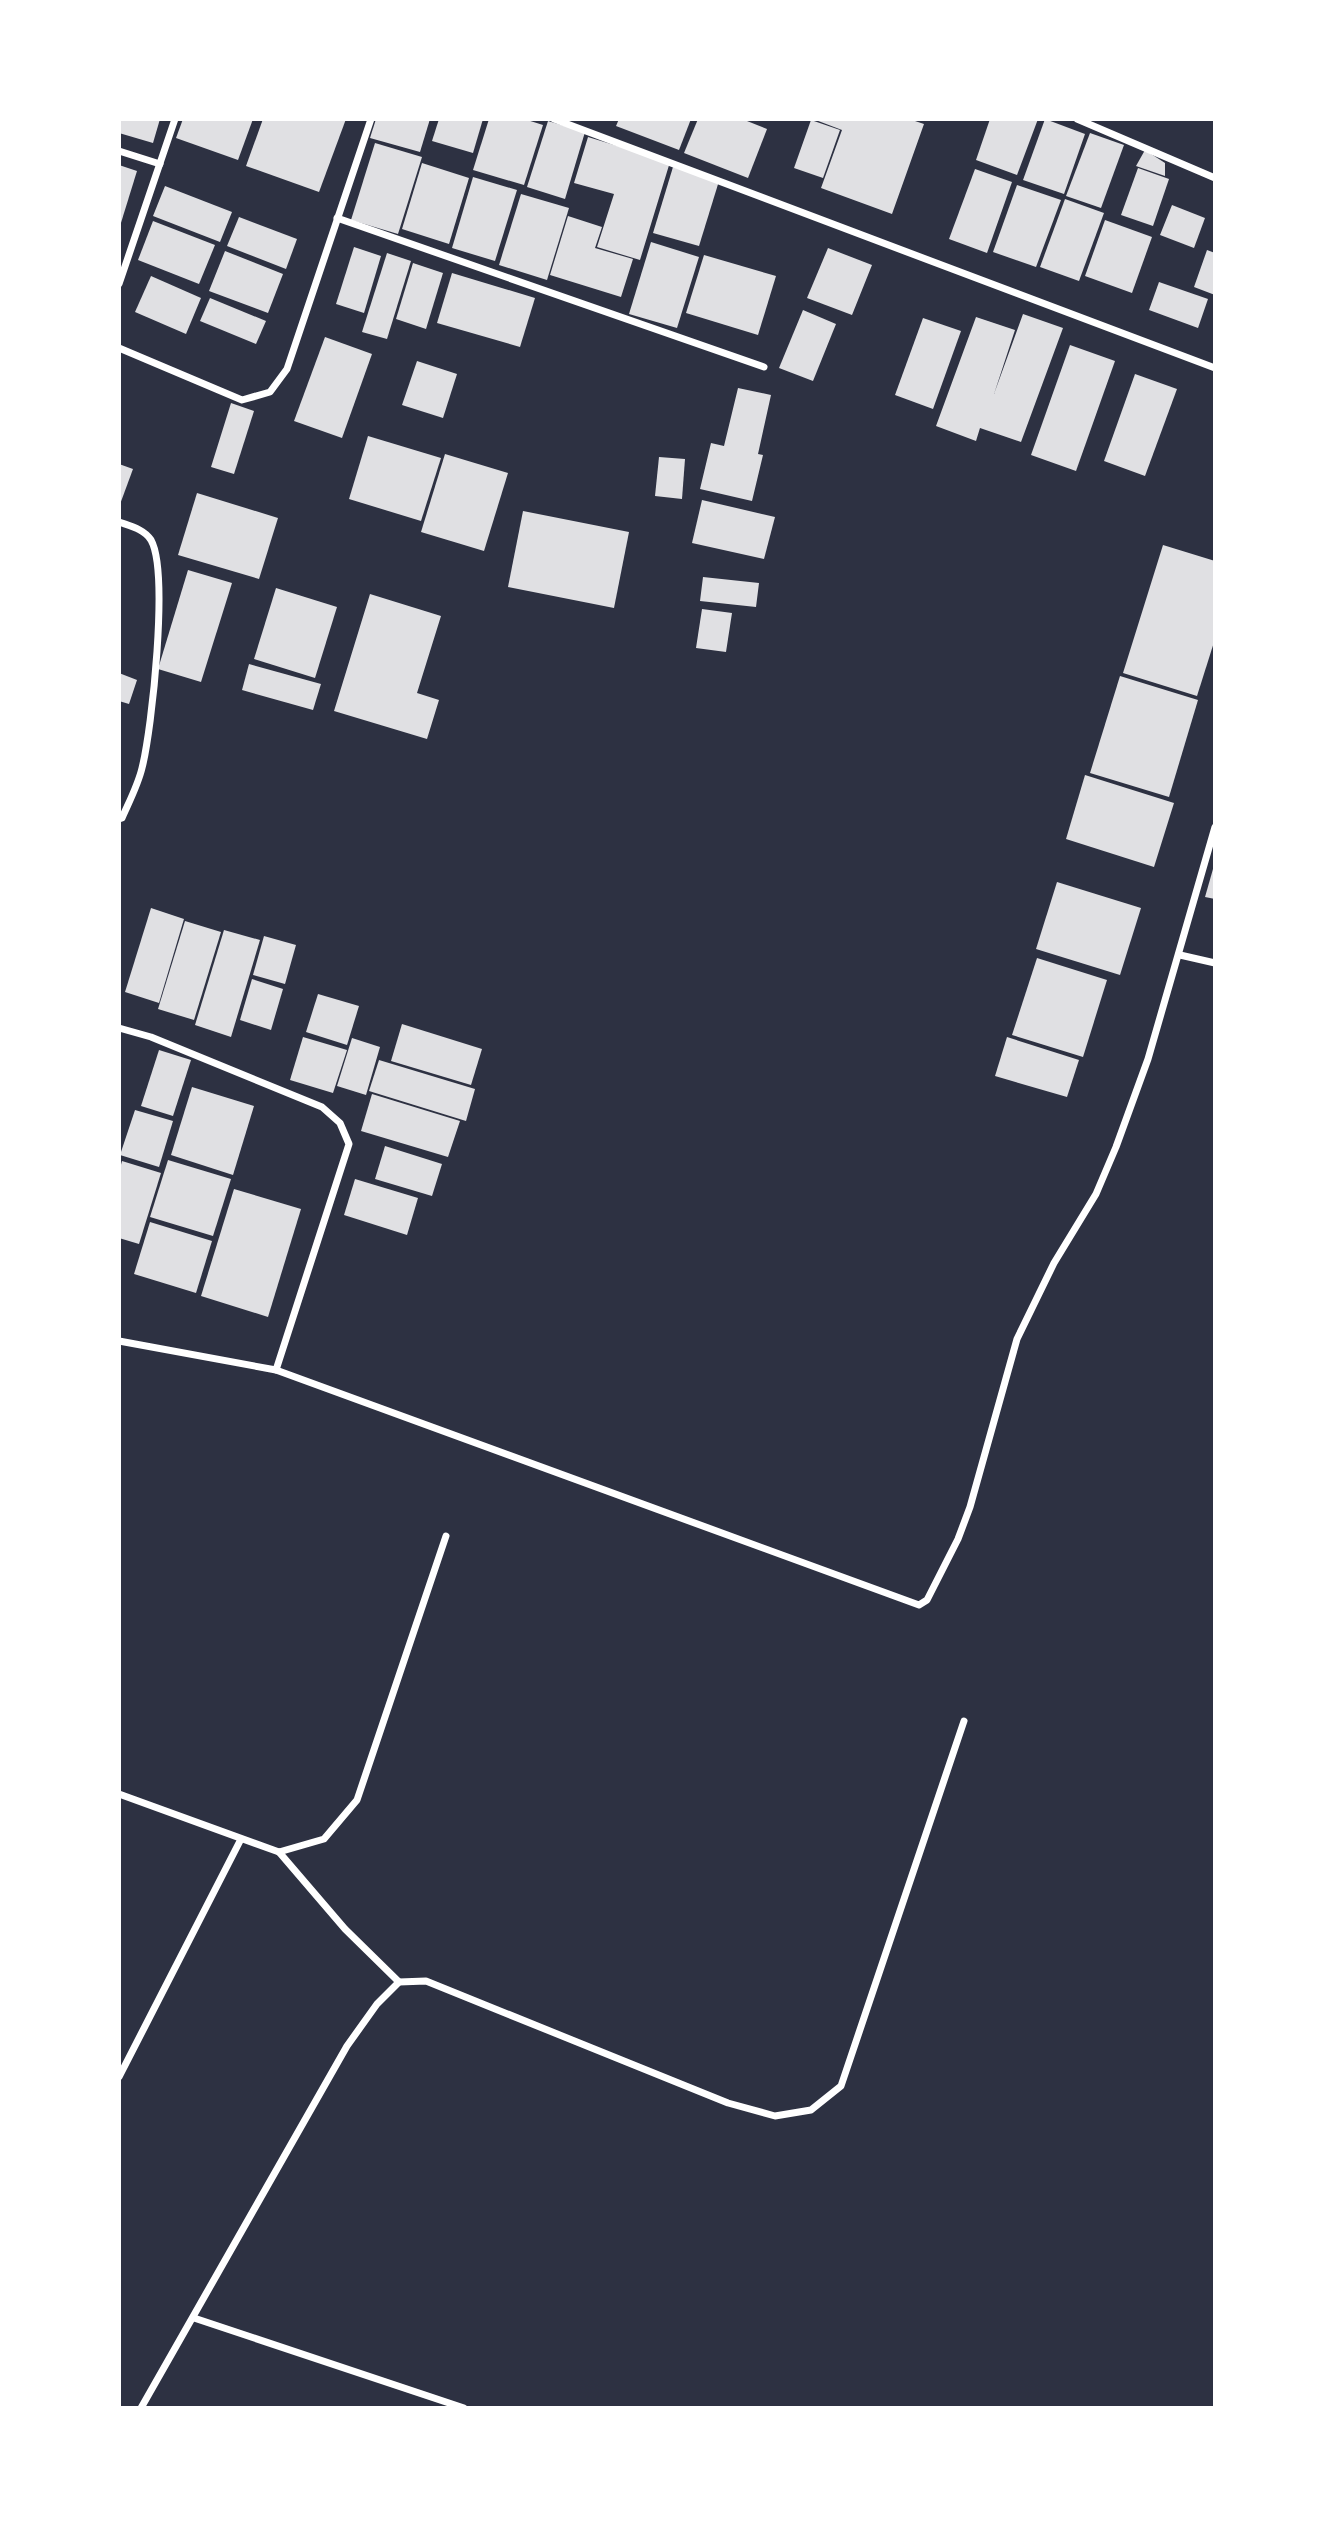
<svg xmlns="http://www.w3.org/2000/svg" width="1334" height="2527" viewBox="0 0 1334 2527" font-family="Karla,sans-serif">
  <rect width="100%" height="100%" fill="#2d3142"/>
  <g fill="#e0e0e3">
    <path d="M119 119H160L153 143 119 133Z"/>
    <path d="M183 119H253L238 160 176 138Z"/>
    <path d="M263 119H346L319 192 246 166Z"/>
    <path d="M376 119H430L420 152 370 138Z"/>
    <path d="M439 119H483L473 153 432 141Z"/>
    <path d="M489 119H524L543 125 524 185 473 170Z"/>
    <path d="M619 119H691L679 150 616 126Z"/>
    <path d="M698 119H742L767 129 748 178 684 153Z"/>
    <path d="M813 119H909L924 124 892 214 821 188 842 130Z"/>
    <path d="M990 119H1038L1017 175 976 160Z"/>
    <path d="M1045 119 1085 134 1064 194 1023 180Z"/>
    <path d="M811 120 840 130 823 178 794 168Z"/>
    <path d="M548 121 585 132 565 199 527 187Z"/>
    <path d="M1090 133 1124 145 1101 208 1066 196Z"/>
    <path d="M588 137 670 162 640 260 597 247 614 194 574 183Z"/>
    <path d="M375 143 422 157 398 234 351 220Z"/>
    <path d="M1145 150 1165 163V176L1136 166Z"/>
    <path d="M422 163 469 178 449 244 402 229Z"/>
    <path d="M119 165 137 171 120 226H119Z"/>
    <path d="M673 167 719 181 699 246 653 233Z"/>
    <path d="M1138 168 1169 179 1153 226 1121 215Z"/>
    <path d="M975 169 1012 182 987 253 949 239Z"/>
    <path d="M473 177 517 190 495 261 452 248Z"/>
    <path d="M1017 185 1061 200 1036 267 993 252Z"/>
    <path d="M165 186 232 212 220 242 153 216Z"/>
    <path d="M521 194 569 208 547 280 499 265Z"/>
    <path d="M1065 199 1104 213 1079 281 1040 267Z"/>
    <path d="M1172 205 1205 218 1194 248 1160 235Z"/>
    <path d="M568 216 602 227 595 248 633 259 621 297 550 275Z"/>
    <path d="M239 217 297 239 286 269 227 246Z"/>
    <path d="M1105 220 1152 237 1132 293 1085 276Z"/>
    <path d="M153 221 215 245 199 284 138 260Z"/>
    <path d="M651 242 699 257 677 328 629 314Z"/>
    <path d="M354 247 381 256 364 313 336 304Z"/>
    <path d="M828 248 872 265 852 315 807 298Z"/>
    <path d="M1207 250 1215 253V295L1194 287Z"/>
    <path d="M225 251 283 274 268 313 209 291Z"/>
    <path d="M387 253 411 261 387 339 362 332Z"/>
    <path d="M704 255 776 276 758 335 686 313Z"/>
    <path d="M413 263 443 273 426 329 396 319Z"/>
    <path d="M452 273 535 298 520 347 437 323Z"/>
    <path d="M151 276 201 298 186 334 135 312Z"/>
    <path d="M1159 282 1208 299 1198 328 1149 310Z"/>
    <path d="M210 298 266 321 256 344 200 321Z"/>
    <path d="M803 310 836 324 813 381 779 368Z"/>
    <path d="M1023 314 1063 328 1021 442 980 428 976 441 936 426 976 317 1015 330 994 394Z"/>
    <path d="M923 318 961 331 933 409 895 395Z"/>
    <path d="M325 337 372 354 342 438 294 421Z"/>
    <path d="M1070 345 1115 361 1076 471 1031 455Z"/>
    <path d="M417 361 457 374 443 418 402 405Z"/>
    <path d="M1135 374 1177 389 1145 476 1104 461Z"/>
    <path d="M738 388 771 395 758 454 763 455 752 501 700 489 711 443 724 446Z"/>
    <path d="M231 403 254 411 234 474 211 467Z"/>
    <path d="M368 436 441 458 421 521 349 499Z"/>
    <path d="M445 454 508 473 484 551 421 532Z"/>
    <path d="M659 457 685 459 682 499 655 496Z"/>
    <path d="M119 464 133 469 119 507Z"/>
    <path d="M197 493 278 518 259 579 178 555Z"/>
    <path d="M702 500 775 517 764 559 692 543Z"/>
    <path d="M523 511 629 532 614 608 508 587Z"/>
    <path d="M1163 545 1215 561V639L1197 696 1123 673Z"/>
    <path d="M188 570 232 583 201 682 158 669Z"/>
    <path d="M703 577 759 583 756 607 700 601Z"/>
    <path d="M276 588 337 607 315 678 254 659Z"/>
    <path d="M370 594 441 616 417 693 439 700 427 739 334 711Z"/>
    <path d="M702 609 732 613 726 652 696 648Z"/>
    <path d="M249 664 321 684 313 710 242 690Z"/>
    <path d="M119 673 137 680 129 704 119 701Z"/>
    <path d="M1120 676 1198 700 1169 797 1090 773Z"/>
    <path d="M1085 775 1174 803 1154 867 1066 839Z"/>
    <path d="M1215 862V899L1205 897Z"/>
    <path d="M1057 882 1141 908 1120 975 1036 949Z"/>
    <path d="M151 908 184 919 159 1003 125 992Z"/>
    <path d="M185 921 221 932 194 1020 158 1009Z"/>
    <path d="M224 930 260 940 231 1037 195 1025Z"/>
    <path d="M264 936 296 945 285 984 253 975Z"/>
    <path d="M1037 958 1107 980 1083 1057 1012 1035Z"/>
    <path d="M252 979 283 989 271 1030 240 1020Z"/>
    <path d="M318 994 359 1006 347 1045 306 1032Z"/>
    <path d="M402 1024 482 1049 471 1085 391 1061Z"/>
    <path d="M303 1037 347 1050 333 1093 290 1080Z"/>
    <path d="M1007 1037 1079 1060 1067 1097 995 1076Z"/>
    <path d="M352 1038 380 1047 366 1095 337 1086Z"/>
    <path d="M159 1050 191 1060 173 1116 141 1106Z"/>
    <path d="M379 1060 475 1089 466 1121 369 1091Z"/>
    <path d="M192 1087 254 1106 233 1175 171 1155Z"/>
    <path d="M372 1094 460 1121 448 1157 361 1131Z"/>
    <path d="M135 1110 173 1121 159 1167 120 1155Z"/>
    <path d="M385 1146 442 1164 432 1196 375 1179Z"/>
    <path d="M168 1160 231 1179 213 1236 150 1217Z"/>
    <path d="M122 1161 161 1173 139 1244 119 1238V1172Z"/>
    <path d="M355 1179 418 1198 407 1235 344 1215Z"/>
    <path d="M234 1189 301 1209 268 1317 201 1296Z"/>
    <path d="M150 1222 212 1241 196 1293 134 1274Z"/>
  </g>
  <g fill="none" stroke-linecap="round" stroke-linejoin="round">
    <g stroke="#fff" stroke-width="7">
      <path d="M554 119 1215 368"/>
      <path d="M1077 119 1215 178"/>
      <path d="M119 151 160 164"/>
      <path d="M337 218 764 367"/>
      <path d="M119 284 175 119"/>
      <path d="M119 348 242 400 270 392 287 369 371 119"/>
      <path d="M119 522C130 526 144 529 151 540 169 572 152 729 142 768 138 785 129 802 122 818L119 819"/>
      <path d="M1180 955 1215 963"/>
      <path d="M119 1028 151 1037 322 1107 340 1123 349 1144 276 1370 119 1341"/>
      <path d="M276 1370 919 1605 927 1600 958 1539 970 1507 1017 1339 1054 1263 1096 1194 1116 1147 1148 1059 1215 827"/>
      <path d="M119 1794 279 1852 324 1839 357 1800 446 1536"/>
      <path d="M279 1852 345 1929 399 1982"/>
      <path d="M119 2077 241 1839"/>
      <path d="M194 2318 464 2408"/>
      <path d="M141 2408 347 2046 377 2004 399 1982 426 1981 728 2103 775 2116 811 2110 841 2086 964 1721"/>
    </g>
  </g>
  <rect width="1334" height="2527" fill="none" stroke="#ffffff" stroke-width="242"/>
</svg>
